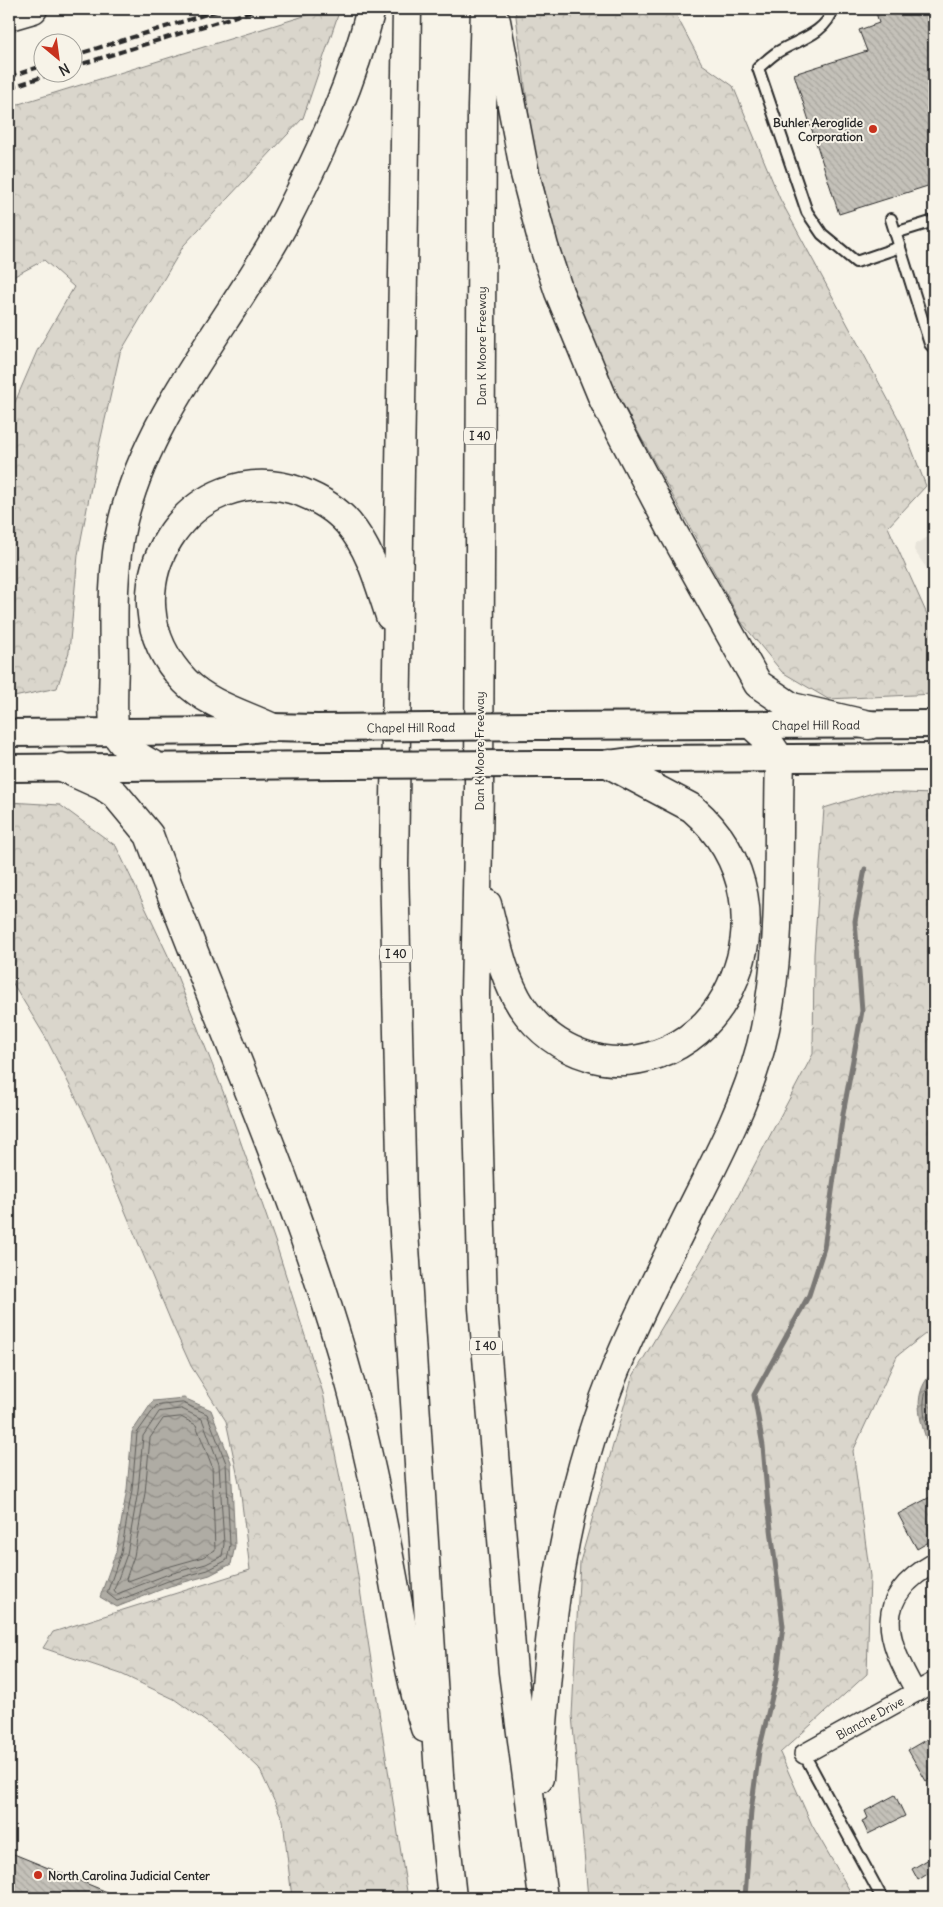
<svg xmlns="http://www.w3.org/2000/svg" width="943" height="1907" viewBox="0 0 943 1907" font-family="Delius,sans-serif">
  <defs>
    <pattern id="forest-crowns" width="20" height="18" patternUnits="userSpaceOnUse" patternTransform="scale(1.25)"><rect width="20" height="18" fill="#dad6cc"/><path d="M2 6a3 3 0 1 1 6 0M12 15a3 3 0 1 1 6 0" fill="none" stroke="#bbb8af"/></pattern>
    <pattern id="water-waves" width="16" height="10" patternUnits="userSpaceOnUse" patternTransform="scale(1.25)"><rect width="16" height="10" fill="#afaca4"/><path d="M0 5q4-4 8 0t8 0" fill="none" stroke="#8f8c86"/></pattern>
    <pattern id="building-back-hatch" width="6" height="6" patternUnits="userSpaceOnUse" patternTransform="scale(1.25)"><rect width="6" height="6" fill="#c4c1b9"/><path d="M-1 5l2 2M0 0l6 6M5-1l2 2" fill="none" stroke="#a9a69f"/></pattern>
  </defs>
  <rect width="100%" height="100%" fill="#f7f3e8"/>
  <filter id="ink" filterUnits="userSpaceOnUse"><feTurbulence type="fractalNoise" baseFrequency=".02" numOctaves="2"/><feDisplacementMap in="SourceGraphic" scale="10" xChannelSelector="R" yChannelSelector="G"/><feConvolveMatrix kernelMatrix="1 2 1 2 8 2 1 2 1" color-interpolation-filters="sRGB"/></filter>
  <g filter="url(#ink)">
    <path fill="#e8e4da" d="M934 534V579L914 550 915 544Z"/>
    <g fill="url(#forest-crowns)" stroke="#82807c">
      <path d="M327 9H340L303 118 184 245 120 353 98 451 78 555 69 652 57 688 9 698V416L37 351 74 287 44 260 9 279V107Z"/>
      <path d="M515 9H673L702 64 733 86 780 199 904 429 926 486 888 527 934 630V694L828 699 782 672 742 623 606 373 561 257 532 139Z"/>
      <path d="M876 792 934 794V1327L897 1356 853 1451 870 1576 867 1674 780 1753 812 1825 854 1898H588L572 1715 580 1562 632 1378 727 1217 813 1054 814 954 824 808Z"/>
      <path d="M9 802 60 805 116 846 173 966 224 1094 275 1241 323 1393 352 1538 408 1898H292L283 1820 259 1768 222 1733 174 1699 121 1674 43 1648 53 1632 250 1570 240 1487 226 1421 191 1366 172 1324 89 1124 46 1038 9 977Z"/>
    </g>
    <g fill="url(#water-waves)" stroke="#7a7874">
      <path d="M934 1371V1447L929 1446C919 1420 911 1392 934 1371Z"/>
      <path d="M184 1398 211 1410 231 1462 235 1546 231 1564 210 1575 170 1586 117 1607 100 1597 116 1552 127 1489 132 1432 153 1401Z"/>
    </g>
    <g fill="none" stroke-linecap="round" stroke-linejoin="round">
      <g stroke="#605f5b" stroke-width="1">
        <path d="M934 1378C918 1392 923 1426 934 1441"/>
        <path d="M183 1403 207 1414 226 1463 230 1545 227 1560 208 1570 168 1581 117 1601 107 1593 121 1553 132 1490 137 1433 156 1406Z"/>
        <path d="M182 1409 202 1419 219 1464 224 1544 222 1556 206 1564 166 1575 117 1594 114 1590 127 1554 138 1491 143 1436 159 1412Z"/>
        <path d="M181 1417 196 1425 212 1466 215 1550 203 1557 164 1568 128 1581 126 1579 134 1556 145 1493 150 1438 163 1419Z"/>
      </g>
      <path stroke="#7a7874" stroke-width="5" d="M745 1898 751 1811 759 1751 776 1680 783 1626 768 1505 763 1446 754 1395 809 1295 824 1248 843 1114 862 1011 855 921 865 869"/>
    </g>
    <g fill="url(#building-back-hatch)" stroke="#2b2b2b">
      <path d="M875 9H934V184L839 214 794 74 867 51 859 30 879 23Z"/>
      <path d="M934 1495V1539L917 1549 898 1514Z"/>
      <path d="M934 1735V1776L926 1781 908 1750Z"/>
      <path d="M895 1795 905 1816 868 1834 862 1821 868 1818 865 1811Z"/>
      <path d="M9 1852 122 1898H9Z"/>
      <path d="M934 1856V1870L918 1880 912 1869Z"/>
    </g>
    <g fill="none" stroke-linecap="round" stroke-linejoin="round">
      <g stroke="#2b2b2b" stroke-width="14">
        <g id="service">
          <path d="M833 9C825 35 796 40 776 53 769 58 764 63 758 68L807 212 822 234 856 262 900 247"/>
          <path d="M891 219 930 344 934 348"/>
          <path d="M895 233 934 221"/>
          <path d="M804 1754 882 1898"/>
        </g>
      </g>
      <g stroke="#2b2b2b" stroke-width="22">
        <g id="minor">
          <path d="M916 1692C885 1638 872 1598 934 1563"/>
          <path id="s1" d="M804 1754 934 1682"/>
        </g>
      </g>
      <g stroke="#2b2b2b" stroke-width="30">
        <g id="secondary">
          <path id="s2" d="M540 726 934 724"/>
          <path d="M9 733 237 731 271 727 317 728"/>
          <path d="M540 764H609L647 759 934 757"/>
          <path d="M9 768 339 765"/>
        </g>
      </g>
      <g stroke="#2b2b2b" stroke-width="31">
        <path id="primary" d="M9 16 33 9"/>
      </g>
      <g stroke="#2b2b2b" stroke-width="31">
        <g id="motorway">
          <path d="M407 9 394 866 402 1200 439 1775 452 1898"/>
          <path d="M485 9 482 108 479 791 475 995 483 1308 513 1672 543 1898"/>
          <path d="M496 21 525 174 544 247 559 292 604 401 672 530 758 684 792 707 869 725"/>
          <path d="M271 727C243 714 207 704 185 681 99 592 190 452 301 492 319 499 336 509 348 523 371 550 379 583 390 616"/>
          <path d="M153 765C139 757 123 748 116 733 111 721 114 676 114 662 113 615 112 565 123 520 151 407 234 319 287 218 321 151 353 82 371 9"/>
          <path d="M61 767 103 786 115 794 149 835C216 1017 299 1195 350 1383 367 1445 380 1508 392 1572 402 1624 409 1677 425 1728"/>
          <path d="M487 904C496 939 502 976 522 1007 538 1030 561 1048 588 1056 611 1064 635 1062 658 1054 687 1044 711 1023 726 996 761 931 749 857 692 808L609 764"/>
          <path d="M539 1778C543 1727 546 1675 552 1624 563 1534 585 1441 621 1356 644 1302 671 1250 697 1198 722 1149 747 1099 761 1046 784 955 777 852 780 759L765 737 754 727"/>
        </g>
      </g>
      <path stroke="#2b2b2b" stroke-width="3" stroke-dasharray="5 4" stroke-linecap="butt" d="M9 1130 11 1129"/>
      <use href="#service" stroke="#f7f3e8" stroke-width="10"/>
      <use href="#minor" stroke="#f7f3e8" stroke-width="19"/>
      <use href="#secondary" stroke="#f7f3e8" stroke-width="26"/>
      <use href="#primary" stroke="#f7f3e8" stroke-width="28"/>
      <use href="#motorway" stroke="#f7f3e8" stroke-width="28"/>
      <g stroke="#2b2b2b" stroke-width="4" stroke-dasharray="8 4" stroke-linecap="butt">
        <path d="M72 56 223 9"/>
        <path d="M72 67 259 9"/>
        <path d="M9 77 42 66"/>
        <path d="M9 88 57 72"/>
      </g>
      <g stroke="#2b2b2b" stroke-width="30" stroke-linecap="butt">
        <g id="secondary-bridge">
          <path id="s3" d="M317 728 540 726"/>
          <path d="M339 765 540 764"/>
        </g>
      </g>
      <use href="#secondary-bridge" stroke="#f7f3e8" stroke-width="26"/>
    </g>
  </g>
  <g fill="#c8321e" stroke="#f7f3e8" stroke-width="2">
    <circle cx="873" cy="129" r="5"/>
    <circle cx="38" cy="1875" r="5"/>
  </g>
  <g text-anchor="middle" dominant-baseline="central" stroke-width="4" stroke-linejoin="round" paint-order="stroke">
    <g fill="#f7f3e8" stroke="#686764" stroke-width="1">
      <rect x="464" y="427.5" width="32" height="17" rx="4"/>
      <rect x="380" y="945.5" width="32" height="17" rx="4"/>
      <rect x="470" y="1337.5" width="32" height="17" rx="4"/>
    </g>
    <g font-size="11" font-weight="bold" fill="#2b2b2b">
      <text x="480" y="436">I 40</text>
      <text x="396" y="954">I 40</text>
      <text x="486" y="1346">I 40</text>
    </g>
    <g font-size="12" font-weight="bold" fill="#2b2b2b" stroke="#f7f3e8" text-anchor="end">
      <text x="863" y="122">Buhler Aeroglide<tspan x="863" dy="14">Corporation</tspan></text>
      <text x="48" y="1875" text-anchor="start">North Carolina Judicial Center</text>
    </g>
    <g font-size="12" fill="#2b2b2b" stroke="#f7f3e8">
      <text transform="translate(481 346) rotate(-90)">Dan K Moore Freeway</text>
      <text stroke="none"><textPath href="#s2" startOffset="276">Chapel Hill Road</textPath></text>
      <text stroke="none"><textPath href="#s3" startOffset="94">Chapel Hill Road</textPath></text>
      <text transform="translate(479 751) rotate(-90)">Dan K Moore Freeway</text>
      <text stroke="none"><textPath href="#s1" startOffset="75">Blanche Drive</textPath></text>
    </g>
  </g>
  <rect width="943" height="1907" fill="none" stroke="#f7f3e8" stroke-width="30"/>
  <rect x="15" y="15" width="913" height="1877" fill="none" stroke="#2b2b2b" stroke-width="2" filter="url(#ink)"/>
  <g transform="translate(58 58) rotate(151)"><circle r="24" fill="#f7f3e8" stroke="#a5a39c"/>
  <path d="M0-4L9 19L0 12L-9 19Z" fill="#c8321e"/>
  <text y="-8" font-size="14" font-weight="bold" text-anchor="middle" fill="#2b2b2b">N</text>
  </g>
</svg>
